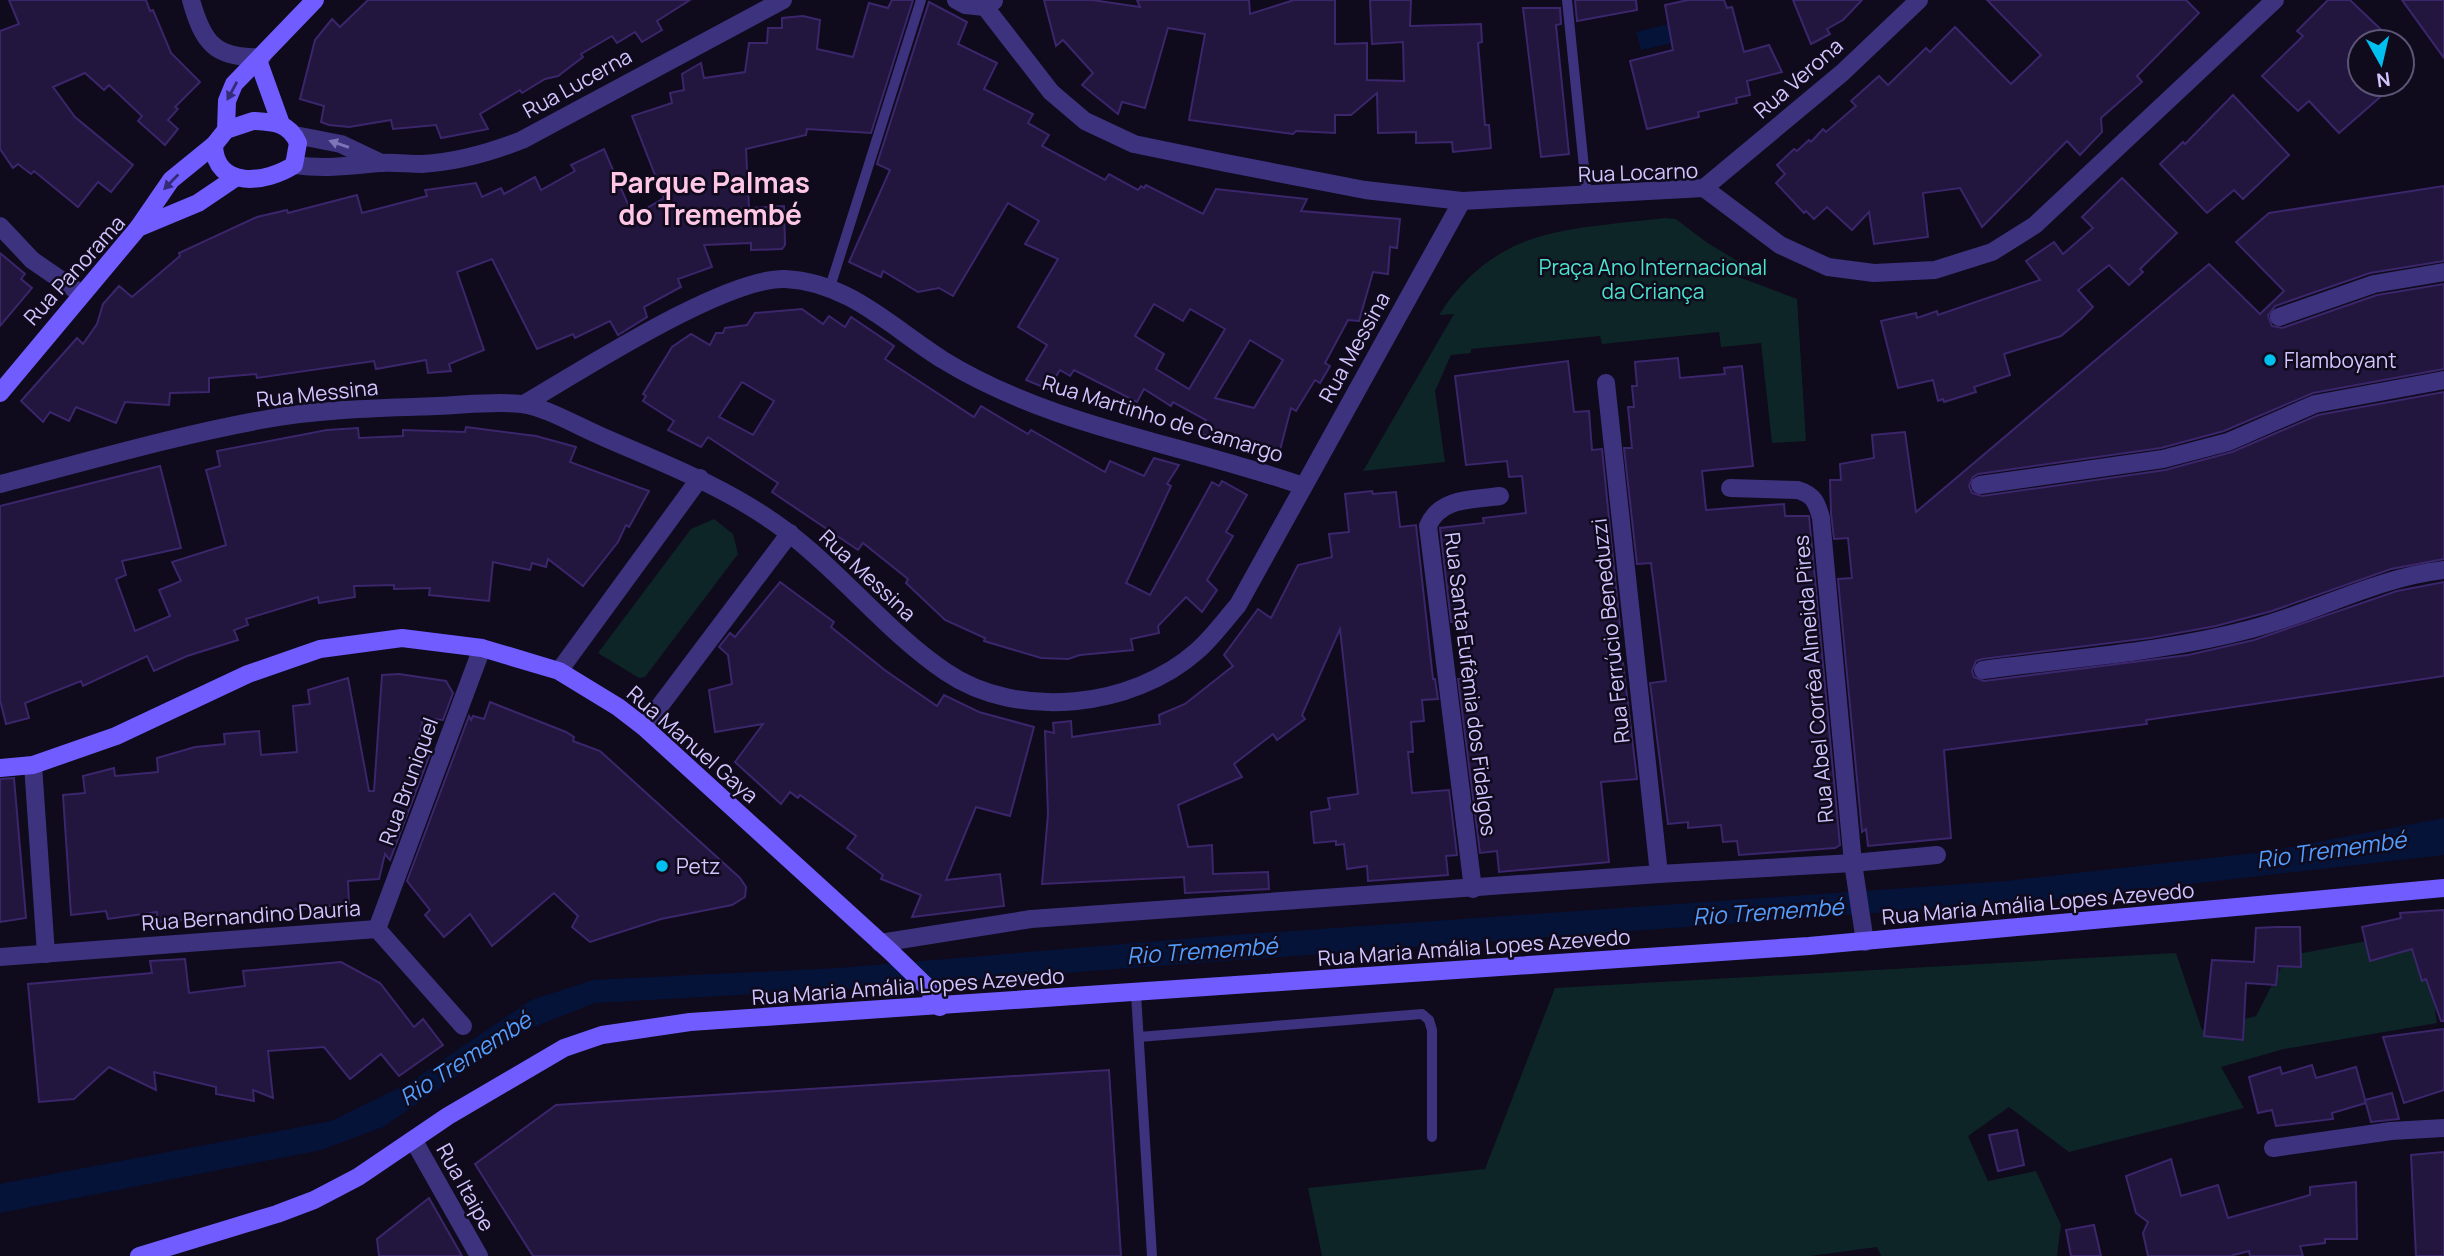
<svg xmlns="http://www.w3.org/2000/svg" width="2444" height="1256" viewBox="0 0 2444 1256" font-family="Manrope,sans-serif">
  <rect width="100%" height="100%" fill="#0f0a1c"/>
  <g fill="#0d2526">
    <path d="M1665 218 1676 219 1706 242 1759 274 1739 277 1797 299 1806 441 1772 443 1761 343 1721 347 1719 332 1602 344 1600 336 1471 349V353L1451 355 1435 391 1445 462 1363 471 1454 314 1439 315C1497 225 1569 230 1665 218Z"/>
    <path d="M714 519 733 534 738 554 645 677 639 678 598 653 691 529Z"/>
    <path d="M2425 930 2437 1023 2284 1049 2221 1067 2244 1108 2069 1152 2009 1107 1968 1136 1988 1181 2036 1171 2061 1225 2057 1256H1881L1877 1247 1810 1256H1322L1308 1188 1485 1169 1555 988 2176 953 2202 1030 2256 1016 2287 956Z"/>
  </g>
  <g fill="#061339">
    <path d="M1673 23 1677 42 1641 50 1636 32Z"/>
    <path d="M2444 818V855L2050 900 846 989 595 1003 523 1031 383 1127 321 1150 0 1213V1184L331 1121 409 1083 531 1000 593 980 838 968 1220 936 2006 881 2265 852Z"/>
  </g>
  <g fill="#22153e" stroke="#3b266b" stroke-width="2" fill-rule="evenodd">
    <path d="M9 0H146L150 11 153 10 171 53 200 82 175 107 178 109 168 120 178 129 165 145 138 121 142 116 109 85 104 90 85 73 53 87 75 117 133 165 111 192 98 182 78 207 34 171 31 174 18 164 13 168 0 149V31L19 24Z"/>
    <path d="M368 0H690L657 21 662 30 642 42 635 32 617 43 612 36 581 54 583 57 558 76 545 79 522 93 520 90 480 114 488 129 441 138 436 125 393 129 391 120 349 127 329 125 321 122 324 106 300 99 315 40 332 19 340 27Z"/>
    <path d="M892 0H913L871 133 807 129 806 135 746 149 749 208 784 206 785 245 782 249 751 250V243L704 245 712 267 678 279 681 287 644 307 647 317 618 335 610 321 575 338 573 334 537 349 492 259 457 272 484 350 449 364 451 371 428 373 426 360 376 369 374 361 257 378 256 374 209 378V392L170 393 169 405 125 402 116 423 76 407 69 421 50 412 43 422 21 401 77 338 83 344 97 324 103 304 119 286 132 297 180 256 179 253 257 217 287 210 288 213 357 195 362 213 427 196 425 190 476 183 482 197 501 188 504 194 535 177 541 190 575 171 571 165 604 149 633 216 664 198 632 116 672 103 670 93 684 90 682 74 701 63 704 78 745 72 749 43H767L768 28H782V18L803 16 820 20 817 49 853 57 869 3 888 8Z"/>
    <path d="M1044 0H1092L1140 7 1137 0H1249L1250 14 1294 0H1335V44L1367 43V80L1404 81 1403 42 1372 44 1370 0H1411L1410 26 1481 24 1482 42 1478 43 1485 125H1489L1491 148 1453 152 1452 142 1416 143V132L1378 133 1377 93 1351 115H1335V133L1296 131 1293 134 1189 120 1205 34 1168 28 1145 108 1122 102 1118 114 1082 85 1093 73 1063 40 1056 46Z"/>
    <path d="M1575 0H1636L1637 10 1577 21Z"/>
    <path d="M1688 0H1724L1727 8 1732 7 1744 52 1769 45 1782 72 1747 81 1750 95 1736 98 1737 103 1698 112 1699 117 1647 129 1630 61 1673 50 1665 5Z"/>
    <path d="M1793 0H1862L1843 20 1827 29 1830 34 1811 44Z"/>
    <path d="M1987 0H2186L2199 13 2137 76 2142 82 2101 118 2102 132 2080 155 2067 141 1982 227 1960 188 1923 193 1928 237 1874 244 1869 212 1852 230 1827 207 1814 219 1806 211 1804 213 1776 183 1785 174 1777 165 1794 149 1797 151 1809 140 1811 142 1823 129 1826 132 1856 106 1851 101 1879 76 1888 85 1926 48 1930 52 1955 27 2011 84 2041 55Z"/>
    <path d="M2328 0H2350L2394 42H2360V84H2395L2339 133 2309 101 2298 111 2262 76 2303 36 2297 31Z"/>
    <path d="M2402 0H2444V58Z"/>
    <path d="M929 2 967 22 958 44 997 63 984 89 1033 114 1028 123 1049 135 1042 146 1105 180 1109 174 1138 190 1141 186 1144 188 1146 185 1203 214 1216 189 1307 199 1301 211 1400 219 1397 248 1390 247 1388 274 1373 272 1359 321 1348 320 1325 363 1330 366 1320 383 1315 380 1296 411 1291 408 1280 450 1232 437 1231 440 1197 434 1206 420 1173 402 1171 406 1144 389 1137 402 1074 370 1070 376 1060 370 1048 389 1026 380 1047 345 1018 327 1058 259 1025 244 1039 221 1008 203 953 296 939 288 918 292 883 271 881 277 849 262 890 170 877 164ZM1154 304 1183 321 1190 309 1225 329 1189 389 1156 369 1164 354 1135 336ZM1250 340 1283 360 1254 408 1215 398Z"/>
    <path d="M1523 8H1560L1561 24 1556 25 1569 154 1541 157Z"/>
    <path d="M2233 95 2289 155 2243 199 2234 190 2207 213 2160 164 2183 142 2185 144Z"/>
    <path d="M2122 178 2177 233 2140 269 2143 272 2129 285 2109 265 2078 290 2093 307 2081 319 2061 336 2004 354 2010 375 1974 387 1976 392 1944 402 1943 399 1938 401 1933 380 1898 388 1881 321 1916 313 1917 318 1937 311 1938 315 2040 280 2026 261 2054 242 2063 254 2093 228 2082 217Z"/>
    <path d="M2444 186V261L2370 273 2275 306 2268 316 2272 326 2282 328 2377 295 2444 284V369L2313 393 2224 431 2161 448 1978 474 1973 477 1969 486 1972 493 1982 496 2165 470 2232 452 2318 415 2444 392V559L2391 569 2272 611 2216 626 2150 638 1982 659 1976 661 1972 671 1974 677 1984 681 2188 655 2254 640 2397 591 2444 582V676L2146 720 2147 724 1944 750 1951 838 1868 846 1866 829 1862 832 1838 579 1852 578 1848 538 1834 539 1831 513 1830 480H1841L1840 464 1874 458 1872 435 1905 432 1916 512 2209 264 2260 314 2284 291 2236 242 2269 213Z"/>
    <path d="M0 253 25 274 21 279 32 288 0 326Z"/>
    <path d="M802 309 823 324 829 316 845 327 851 317 894 346 885 359 974 417 981 406 1028 434 1031 430 1105 472 1110 461 1144 476 1154 458 1179 465 1167 484 1171 486 1126 583 1150 595 1212 482 1219 486 1222 481 1247 495 1226 532 1233 536 1207 580 1217 590 1202 612 1186 597 1158 626 1159 633 1131 639 1133 650 1080 655 1068 659 1041 658 984 641 985 638 945 620 906 583 908 579 863 543 858 550 772 492 778 483 708 437 701 447 668 430 674 421 643 401 646 396 643 394 672 347 691 334 710 345 716 333H723L725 328 747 325 755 313ZM742 382 774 401 753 435 719 417Z"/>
    <path d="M1678 358 1680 378 1725 374 1724 368 1742 366 1753 466 1702 471 1706 510 1784 504 1785 516H1809L1840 845 1835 848 1739 855 1737 841 1723 842 1721 825 1688 828V822L1668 824 1650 683 1666 681 1651 563 1637 564 1624 448H1632L1628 407H1634L1632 386H1637L1635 362Z"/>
    <path d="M1568 361 1574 412 1589 411 1592 450 1602 449 1620 627 1605 628 1608 663H1623L1637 779 1601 782 1609 862 1499 872 1497 851 1480 853 1458 679H1471L1465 621 1451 622 1440 528 1484 523 1483 518 1526 513 1522 476 1509 477 1507 461 1466 465 1455 376Z"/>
    <path d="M466 427 536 436 576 447 570 462 649 491 629 527 626 525 618 542 583 586 548 559 546 567 532 563 530 570 493 562 489 601 429 595 430 588 394 589V585L354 586 355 597 319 603 318 597 246 619 248 625 234 630 238 640 187 656 154 671 147 656 83 686 81 681 25 703 29 718 6 724 0 700V506L160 466 181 548 122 561 126 575 116 579 135 631 170 616 159 590 181 581 172 562 226 545 206 470 220 466 217 451 327 430 358 428 359 438 403 436V430L465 432Z"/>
    <path d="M1372 491 1373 494 1396 492 1400 527 1416 525 1433 679H1435L1438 699 1422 700 1424 721 1411 722 1413 752H1408L1412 793 1449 790 1457 855 1446 856 1448 875 1368 881 1367 866 1347 869 1344 844 1336 845V841L1314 843 1311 812 1330 809 1328 798 1358 794 1340 629 1302 715 1305 719 1277 740 1273 734 1234 764 1242 777 1178 805 1188 847 1212 845 1213 874 1268 872 1269 889 1185 893 1184 877 1042 884 1048 814 1045 731 1054 733 1053 723 1071 721 1072 737 1160 724 1159 715 1185 704 1233 666 1224 655 1258 609 1271 618 1298 565 1332 557 1329 534 1349 532 1345 494Z"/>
    <path d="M780 582 834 622 831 627 886 671 937 706 944 695 979 712 1034 727 1010 816 976 807 946 880 1000 874 1004 906 912 917 921 895 881 879 883 875 847 848 856 836 800 795 798 798 790 792 781 804 735 762 763 724 715 732 709 690 732 684 728 655 719 647 730 633 735 637Z"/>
    <path d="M399 674 446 681 453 693 443 720 423 718 417 751 430 754 390 860 385 854 379 879 348 881 349 904 157 922V912L108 919 106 911 71 915 63 795 85 793 83 776 114 768 115 776 158 772 157 758 195 747 225 744 224 734 259 731 261 755 297 752 293 706 310 704 308 690 348 678 369 791H374L382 675Z"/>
    <path d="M490 702 566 732 574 737 573 741 600 751 740 878 746 887 745 897 732 905 661 919 590 942 572 927 578 916 554 893 492 946 470 914 444 937 425 915 430 910 407 881 469 716 471 720 473 716 484 719Z"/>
    <path d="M14 778 26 918 0 922V779Z"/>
    <path d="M2444 910V1021H2441L2426 979 2422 981 2412 949 2370 961 2362 927 2401 918 2400 913Z"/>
    <path d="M2277 927H2300L2301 967 2278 966 2276 985 2246 983 2243 1040 2204 1036 2212 960 2254 962 2256 928Z"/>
    <path d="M185 959 189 993 245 986 243 971 341 962 380 983 414 1027 423 1019 443 1045 399 1076 381 1054 350 1079 324 1047 268 1051 273 1098 253 1090 254 1101 216 1094V1087L154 1072 156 1090 109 1067 74 1099 39 1102 28 984 152 973 150 961Z"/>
    <path d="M2444 1029V1090L2404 1103 2383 1037Z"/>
    <path d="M2312 1065 2316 1078 2356 1067 2366 1103 2332 1113 2333 1119 2276 1126 2272 1110 2258 1113 2249 1077 2280 1067 2282 1074Z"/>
    <path d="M1109 1070 1121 1256H533L475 1164 556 1105Z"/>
    <path d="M2392 1093 2399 1119 2371 1122 2365 1100Z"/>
    <path d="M2017 1130 2024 1165 1998 1171 1989 1135Z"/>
    <path d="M2444 1152V1256H2416L2411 1155Z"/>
    <path d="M2171 1159 2181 1196 2218 1185 2228 1218 2310 1195V1187L2356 1182 2357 1239H2325V1243L2300 1246 2303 1256H2250L2249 1251 2230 1256H2148L2143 1233 2148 1222 2136 1213 2126 1176Z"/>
    <path d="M429 1198 462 1256H379L377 1239Z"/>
    <path d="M2094 1225 2101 1256H2071L2066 1230Z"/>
  </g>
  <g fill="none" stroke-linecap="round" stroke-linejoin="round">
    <g stroke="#3d327e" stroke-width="10">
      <path d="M1567 0 1587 197"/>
      <path d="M830 287 921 0"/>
      <path d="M1136 994 1152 1256"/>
      <path d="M1139 1037 1422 1014 1429 1020 1432 1030V1137"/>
    </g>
    <g stroke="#3d327e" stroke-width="18">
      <path d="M191 0C203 43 215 59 262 57"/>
      <path d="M956 0 965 5 985 7 994 1"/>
      <path d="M985 7 1051 92 1085 121 1134 144 1226 163 1365 190 1462 201 1704 188 1780 245 1828 267 1874 273 1935 270 1992 252 2035 225 2275 0"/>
      <path d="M295 135 341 144 381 163"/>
      <path d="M294 165C324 169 349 166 379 163 394 162 408 164 422 164 457 162 489 153 522 140L783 0"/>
      <path d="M1704 188 1842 73 1919 0"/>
      <path d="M0 226 32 260 80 293"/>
      <path d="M2279 317 2374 284 2444 272"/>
      <path d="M1606 383 1659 874"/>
      <path d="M524 404C581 371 725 277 785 279 849 282 892 328 943 360 1052 427 1184 444 1303 486"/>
      <path d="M0 484C89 461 177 435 267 419 323 409 382 408 438 406 465 405 494 401 521 404 544 406 581 428 603 437 667 465 731 489 786 531 843 574 887 632 946 672 1018 721 1133 708 1197 651 1212 638 1225 620 1238 605L1462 201"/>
      <path d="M1980 485 2163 459 2228 442 2315 404 2444 380"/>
      <path d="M1730 488 1798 490C1814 495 1817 503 1821 518L1853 863 1865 942"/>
      <path d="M1983 670C2072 658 2165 652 2251 629 2317 612 2375 578 2444 570"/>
      <path d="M559 671 700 478"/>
      <path d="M644 727 790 533"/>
      <path d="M33 765 46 954"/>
      <path d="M1473 889 1428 526C1440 497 1473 500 1500 496"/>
      <path d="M377 929 482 648"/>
      <path d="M377 929 463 1026"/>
      <path d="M880 943 1031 919 1659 874 1853 863 1937 855"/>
      <path d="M0 957 377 929"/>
      <path d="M414 1141 479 1256"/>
      <path d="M2273 1148 2391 1131 2444 1128"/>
    </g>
    <g stroke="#715cff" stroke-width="18">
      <path d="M258 60 281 124"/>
      <path d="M253 121C273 122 289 122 298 143L294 165C267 183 215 190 214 145L226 130Z"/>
      <path d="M226 130 227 101 234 84 315 0"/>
      <path d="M138 228 171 180 214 145"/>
      <path d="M0 393 138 228 198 203 235 178"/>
      <path d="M0 768 33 765 116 736 248 674 320 649 402 638 482 648 559 671 618 707 644 727 891 952 927 987 940 1007"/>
      <path d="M139 1256 277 1214 314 1200 358 1177 448 1116 564 1048 602 1035 690 1022 1809 946 2444 888"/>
    </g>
  </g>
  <defs><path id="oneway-solid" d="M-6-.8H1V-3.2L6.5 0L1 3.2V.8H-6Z" transform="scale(1.75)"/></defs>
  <g fill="#362b77">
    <use href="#oneway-solid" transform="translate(232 91) rotate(118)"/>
    <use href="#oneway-solid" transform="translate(171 182) rotate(134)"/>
  </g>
  <use fill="#8074b8" href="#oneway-solid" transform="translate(339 144) rotate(-161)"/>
  <g fill="#00c0f0" stroke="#0f0a1c" stroke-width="2.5">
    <circle cx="2270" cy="360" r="7"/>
    <circle cx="662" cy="866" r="7"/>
  </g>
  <g text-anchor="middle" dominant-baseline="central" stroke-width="5" stroke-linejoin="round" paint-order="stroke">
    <g font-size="21" fill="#d2c5ff" stroke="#0f0a1c">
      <text transform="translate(1798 78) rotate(-41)">Rua Verona</text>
      <text transform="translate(577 83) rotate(-29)">Rua Lucerna</text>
      <text transform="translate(1638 172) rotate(-2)">Rua Locarno</text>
      <text transform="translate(74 270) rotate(-48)">Rua Panorama</text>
      <text transform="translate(1354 347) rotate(-61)">Rua Messina</text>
      <text transform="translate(317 393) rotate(-6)">Rua Messina</text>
      <text transform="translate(1163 418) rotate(17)">Rua Martinho de Camargo</text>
      <text transform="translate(868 575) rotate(43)">Rua Messina</text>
      <text transform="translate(1610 631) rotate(-96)">Rua Ferrúcio Beneduzzi</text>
      <text transform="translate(1813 679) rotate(-95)">Rua Abel Corrêa Almeida Pires</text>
      <text transform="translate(1471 684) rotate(83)">Rua Santa Eufêmia dos Fidalgos</text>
      <text transform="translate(693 744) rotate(41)">Rua Manuel Gaya</text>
      <text transform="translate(408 781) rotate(-70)">Rua Bruniquel</text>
      <text transform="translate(2038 903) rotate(-5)">Rua Maria Amália Lopes Azevedo</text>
      <text transform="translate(251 915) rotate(-4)">Rua Bernandino Dauria</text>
      <text transform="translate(1474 947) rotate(-4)">Rua Maria Amália Lopes Azevedo</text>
      <text transform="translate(908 986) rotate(-4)">Rua Maria Amália Lopes Azevedo</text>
      <text transform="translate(466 1187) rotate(61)">Rua Itaipe</text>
    </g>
    <g font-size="21" fill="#4ce4cd" stroke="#0f0a1c">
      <text x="1653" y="267">Praça Ano Internacional<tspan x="1653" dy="24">da Criança</tspan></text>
    </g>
    <g font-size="21" fill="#d2c5ff" stroke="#0f0a1c" text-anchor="start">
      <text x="2284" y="360">Flamboyant</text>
      <text x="676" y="866">Petz</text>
    </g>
    <g font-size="23" font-style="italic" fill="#539eff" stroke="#0f0a1c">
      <text transform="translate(2331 849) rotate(-8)">Rio Tremembé</text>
      <text transform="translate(1768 911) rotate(-4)">Rio Tremembé</text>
      <text transform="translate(1202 950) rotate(-4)">Rio Tremembé</text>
      <text transform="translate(465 1058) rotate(-33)">Rio Tremembé</text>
    </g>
    <g font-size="28" font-weight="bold" fill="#ffc7e5" stroke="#0f0a1c">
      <text x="710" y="182">Parque Palmas<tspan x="710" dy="32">do Tremembé</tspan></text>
    </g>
  </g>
  <g transform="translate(2381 63) rotate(172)"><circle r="33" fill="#0f0a1c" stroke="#5d5577" stroke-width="2"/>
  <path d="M0-5L12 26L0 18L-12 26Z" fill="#00c0f0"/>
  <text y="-10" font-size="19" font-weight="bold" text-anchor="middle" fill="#d2c5ff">N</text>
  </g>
</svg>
